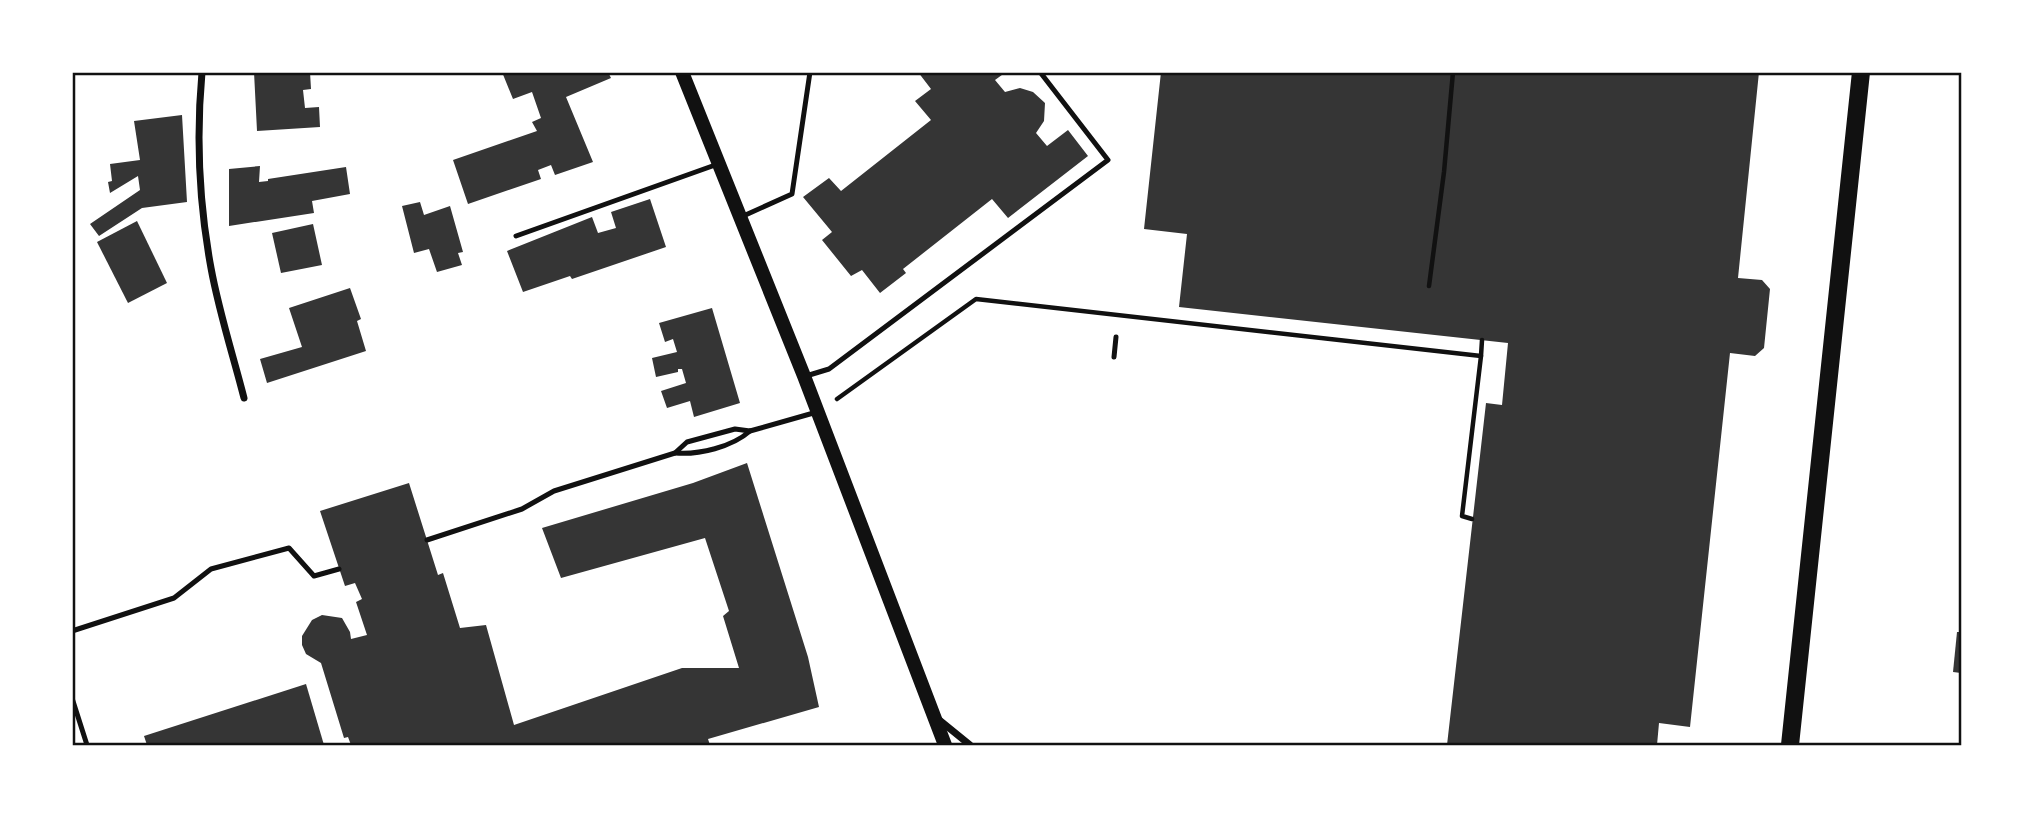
<svg xmlns="http://www.w3.org/2000/svg" width="2033" height="817" viewBox="0 0 2033 817" font-family="'Noto Serif',serif">
  <rect width="100%" height="100%" fill="#fff"/>
  <g fill="#353535">
    <path d="M254 72H310L311 89 303 90 305 108 319 107 320 127 257 131Z"/>
    <path d="M502 72H608L611 78 566 97 593 162 555 175 551 165 538 170 541 179 468 204 453 160 537 131 532 122 541 118 532 92 513 99Z"/>
    <path d="M918 72H1006L995 80 1005 92 1020 88 1033 92 1045 103 1044 121 1036 133 1047 146 1068 130 1088 156 1008 218 992 199 903 269 906 273 880 293 862 270 851 276 822 240 832 232 803 197 829 178 841 191 931 120 915 101 931 89Z"/>
    <path d="M1161 72H1759L1738 278 1762 280 1770 289 1764 348 1755 356 1730 353 1690 727 1659 723 1657 745H1447L1486 403 1502 405 1508 343 1179 307 1187 234 1144 229Z"/>
    <path d="M182 115 187 202 142 208 99 236 90 224 140 190 138 176 110 193 108 182 112 181 110 164 140 160 134 121Z"/>
    <path d="M260 166 259 182 268 181V179L346 167 350 194 312 201 314 213 229 226V169Z"/>
    <path d="M650 199 666 247 572 279 570 276 523 292 507 251 592 217 598 233 616 228 611 212Z"/>
    <path d="M420 202 424 215 450 206 463 252 458 253 462 265 437 272 429 249 414 253 402 206Z"/>
    <path d="M137 221 167 283 128 303 97 242Z"/>
    <path d="M313 224 322 265 281 273 272 233Z"/>
    <path d="M350 288 361 319 357 321 366 351 267 383 260 359 302 347 289 308Z"/>
    <path d="M712 308 740 403 694 417 690 401 667 408 661 391 686 383 682 369H678V372L656 377 652 358 677 352 673 339 665 342 659 323Z"/>
    <path d="M747 463 808 657 819 707 708 739 710 745H351L348 737 344 738 321 663 306 654 302 645V636L312 620 322 615 342 618 350 632 351 639 367 635 356 602 362 599 355 583 345 586 320 511 409 483 438 575 443 573 460 628 486 625 514 725 682 668H739L723 616 729 611 705 538 561 578 542 528 693 483Z"/>
    <path d="M1957 632H1961V673L1953 672Z"/>
    <path d="M306 684 324 745H147L144 736Z"/>
  </g>
  <g fill="none" stroke-linecap="round" stroke-linejoin="round">
    <g stroke="#111" stroke-width="4.5">
      <path d="M1429 286 1444 172 1453 72"/>
      <path d="M837 399 976 299 1481 356 1482 340"/>
      <path d="M1472 519 1462 516 1481 356"/>
    </g>
    <g stroke="#111" stroke-width="5">
      <path d="M741 217 792 194 810 72"/>
      <path d="M516 236 718 164"/>
      <path d="M1114 357 1116 337"/>
      <path d="M806 376 829 369 1108 160 1040 72"/>
      <path d="M675 453C699 455 732 447 750 431"/>
      <path d="M427 540 522 509 554 491 675 453 687 442 735 429 750 431 817 412"/>
      <path d="M72 631 174 598 211 569 289 548 314 576 339 569"/>
      <path d="M72 698 87 745"/>
    </g>
    <g stroke="#111" stroke-width="7">
      <path d="M202 72C196 138 199 203 211 268 219 312 233 355 244 398"/>
      <path d="M938 719 970 745"/>
    </g>
    <path stroke="#111" stroke-width="14" d="M682 72 804 376 945 745"/>
    <path stroke="#111" stroke-width="18" d="M1790 745 1861 72"/>
  </g>
  <rect width="2033" height="817" fill="none" stroke="#ffffff" stroke-width="147"/>
  <rect x="74" y="74" width="1886" height="670" fill="none" stroke="#111" stroke-width="2.5"/>
</svg>
